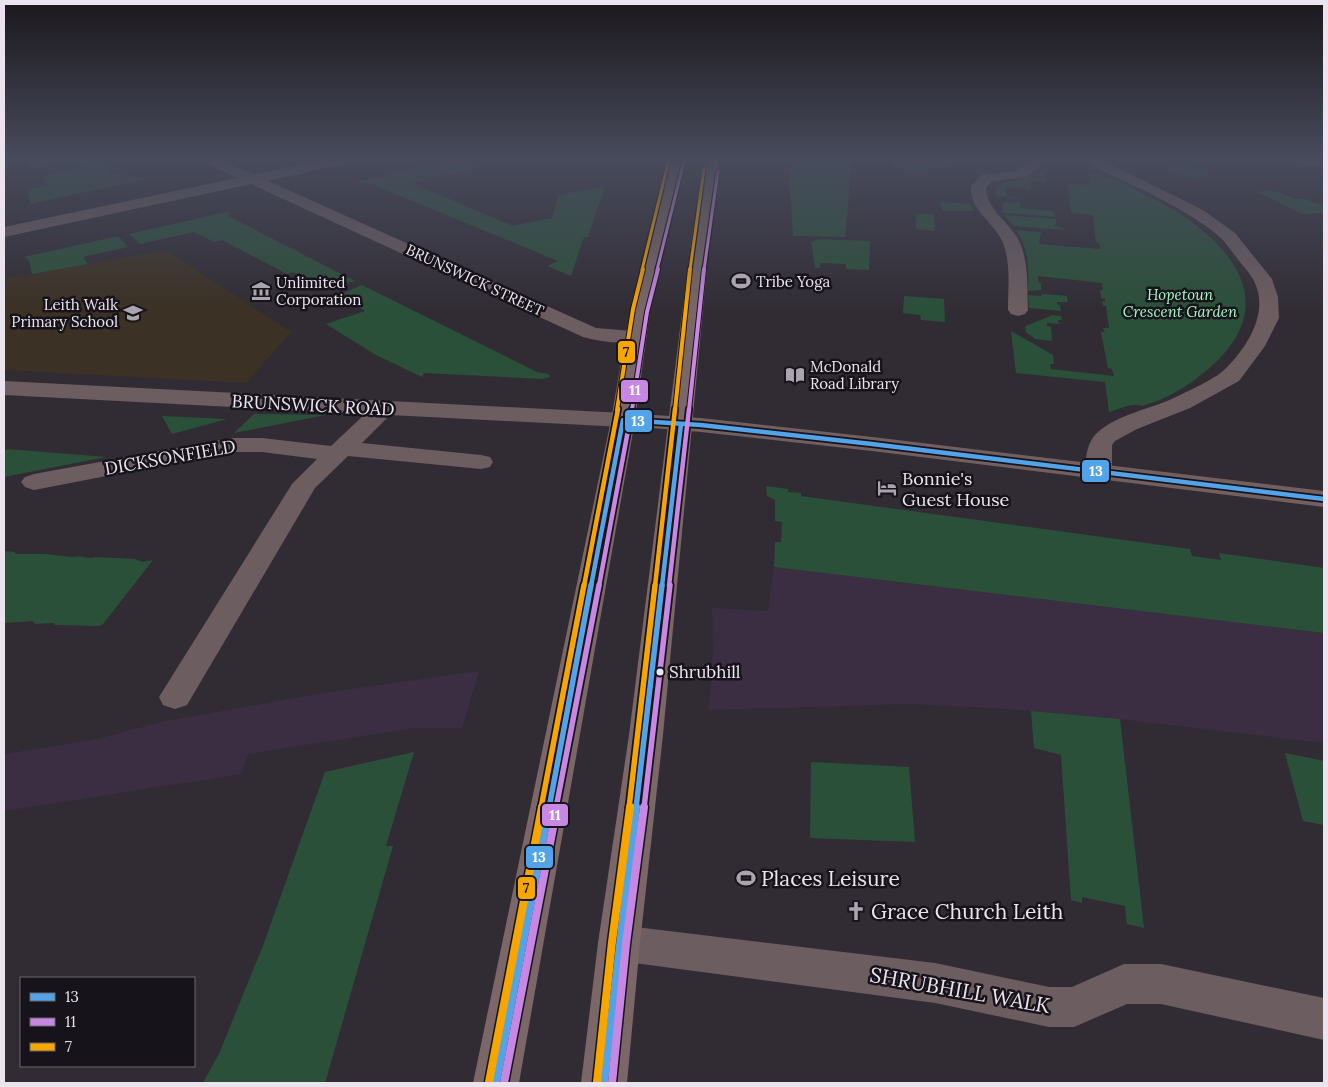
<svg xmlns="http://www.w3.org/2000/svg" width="1328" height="1087" viewBox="0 0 1328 1087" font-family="Lora,serif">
  <rect width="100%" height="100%" fill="#312c34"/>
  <g fill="#3b2e42">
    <path d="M774 567 1324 633V743L1120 719 995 708 908 704 709 710 713 651 712 608 768 611Z"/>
    <path d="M479 671 462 728H413L248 754 241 774 4 811V754L93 740 166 721 330 692Z"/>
  </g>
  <path fill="#3b3124" d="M166 250 291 332 246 383 4 370V279Z"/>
  <g fill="#2b5039">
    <path d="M24 159H76L79 161 93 159 99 161 87 165 102 163 109 167 104 169 115 175 122 173C130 178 139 175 146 179L30 204 28 189 49 185 42 177 85 167 76 160 33 169Z"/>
    <path d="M462 159 479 167 412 183 513 226 552 218 559 195 605 186 588 237H584L571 276 547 266 558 261 369 183 363 184 357 181 384 177 382 176Z"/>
    <path d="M788 159H852L845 237 793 236 789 166H794V162L788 161Z"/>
    <path d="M892 159 979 160C949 166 920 176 890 166Z"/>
    <path d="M1171 166 1208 169 1210 173C1200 187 1179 174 1166 169Z"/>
    <path d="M1045 172V182L1028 180V184H1031V190L1005 186 1007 196 1021 198 996 196V187L1003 183Z"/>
    <path d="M1088 174C1104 172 1137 191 1152 198 1216 230 1287 294 1216 362 1197 380 1171 398 1145 405 1141 407 1138 404 1134 405 1126 405 1117 410 1109 412L1105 382 1016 373 1011 331 1053 355 1054 364H1050L1051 369 1114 376 1112 369 1108 368 1101 332H1105L1103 328H1109L1106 306H1103L1102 301 1105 302V299L1101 298 1100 290H1103L1102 283 1038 276V282L1041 283V290L1028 291C1029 268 1029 249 1016 230L1041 232 1039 244 1100 249 1099 243 1096 242 1093 215 1071 213 1070 204 1072 203 1069 202V198L1072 197 1069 196 1068 192 1071 191 1068 190 1067 184 1090 185Z"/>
    <path d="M1265 190 1278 192 1295 199H1306L1316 204H1324V213L1302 214 1259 193Z"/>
    <path d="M941 202 970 204 974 211H942Z"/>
    <path d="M1021 202 1019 208 1054 211 1053 213 1055 214 1056 217 1003 213V203Z"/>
    <path d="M227 212 230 213 228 216 355 281C324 288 322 287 293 272L287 274 222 240 214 242 194 232 140 244 129 234Z"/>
    <path d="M916 214H934L935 231 916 229Z"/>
    <path d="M1004 215 1056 219V224L1054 226 1064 228V230L1014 226Z"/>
    <path d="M118 236 128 247 83 257 88 264 32 274 29 260 24 257Z"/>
    <path d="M819 239 870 241 869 270 846 269V264L820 263V268H815L811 242Z"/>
    <path d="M362 285 537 372 549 374 550 377 542 379 424 373 422 377 376 355 326 324 365 311 341 297V294Z"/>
    <path d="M1042 294 1067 296 1068 302H1057V304L1060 305 1061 311 1029 308 1028 295 1041 296Z"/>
    <path d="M904 296 944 299 945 322 921 320 920 315 903 313Z"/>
    <path d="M1053 315 1061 316 1062 320H1058V322L1062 324 1047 323V326L1051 327 1052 341 1035 339 1026 332 1025 327 1028 325Z"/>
    <path d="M254 414 326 415 234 433Z"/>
    <path d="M162 416 227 419 172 434Z"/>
    <path d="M7 449 106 457 4 477V451Z"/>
    <path d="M766 486 788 489V492L801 493V496L1190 549 1192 556 1221 560 1219 553 1324 568V633L774 567 775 542H781L782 522 775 521V500L767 496Z"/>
    <path d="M4 551 14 552 16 554H45L72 557C81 554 86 560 95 557L135 559 142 562 153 560 103 624 99 626 55 625 54 623 35 624 33 621 4 623Z"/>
    <path d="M1031 711 1120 719 1144 928 1127 924 1125 906 1082 897V903L1071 900 1061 755 1034 748Z"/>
    <path d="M414 752 386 846H393L325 1083H203L219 1054 264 943 325 772Z"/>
    <path d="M1285 753 1324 761V825L1303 821Z"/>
    <path d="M811 762 909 767 915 842 810 838Z"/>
  </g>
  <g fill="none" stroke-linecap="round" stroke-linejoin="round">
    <g fill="#6c5d60" fill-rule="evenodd">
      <path d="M201 159H219L254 174 330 159H356L354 162 268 181 596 328 643 332 646 336 643 340C624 345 602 342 583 337L251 184 4 237V227L237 178 203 162Z"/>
      <path d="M1034 159H1050L1027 177 993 181 986 187C986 211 1012 223 1020 243 1029 263 1027 289 1028 310L1025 314 1018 316 1011 314 1008 310C1008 289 1011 263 1003 243 995 222 969 211 971 186L982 175 1016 171Z"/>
      <path d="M1082 159H1100L1203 210 1235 233 1272 279 1278 297 1279 318 1265 346 1239 381 1190 408 1137 429 1115 441 1112 445V471L1108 476 1099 479 1090 476C1082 464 1087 441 1098 432 1119 414 1150 409 1174 398 1186 392 1215 379 1224 370 1247 348 1271 311 1253 279 1249 272 1242 265 1237 258 1232 252 1228 246 1223 240 1189 208 1126 183 1084 162Z"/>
      <path d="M1268 159H1324V166L1275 163 1270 162Z"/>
      <path d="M4 381 623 413 631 415 635 420 631 425 623 427 390 415 362 443 481 455 490 457 493 462 490 467 481 469 348 456 315 488 187 705 175 709 163 705 159 697 292 484 317 459 262 452H231L34 490 25 487 21 482 25 477 34 474 231 438H262L331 446 365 414 4 395Z"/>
      <path d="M619 925 935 963 1049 987H1072L1124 964H1161L1324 998V1040L1161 1004H1127L1074 1027H1049L935 1003 619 961 604 956 598 943 604 930Z"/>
    </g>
    <path fill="#726060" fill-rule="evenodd" d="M623 413 701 418 872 437 1324 491V507L872 451 701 432 615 425 611 420 615 415Z"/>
    <g fill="#7b6767" fill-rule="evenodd">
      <path d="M670 159H684L650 311 635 420 519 1083H473L611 420 630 311Z"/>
      <path d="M705 159H719L710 234 663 735 640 943 627 1083H581L598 943 629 735 692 234Z"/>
    </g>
    <g stroke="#17131a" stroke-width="8">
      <g id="bus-1-far2">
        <path d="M591 586 623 420 701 425 872 444 1324 499"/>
        <path d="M662 586 681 424"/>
      </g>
    </g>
    <g stroke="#17131a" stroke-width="9">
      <g id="bus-1-far1">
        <path d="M549 808 591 585"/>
        <path d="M636 808 662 585"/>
      </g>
    </g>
    <g stroke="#17131a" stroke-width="11">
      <g id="bus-1">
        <path d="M496 1083 549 807"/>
        <path d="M604 1083 636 807"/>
      </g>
    </g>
    <g stroke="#17131a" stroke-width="5.5">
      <g id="bus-2-far4">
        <path d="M657 270 684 161"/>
        <path d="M704 270 718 171"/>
      </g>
    </g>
    <g stroke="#17131a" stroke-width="6">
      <g id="bus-2-far3">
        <path d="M632 410 647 312 658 269"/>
        <path d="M689 410 704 269"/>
      </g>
    </g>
    <g stroke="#17131a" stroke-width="8">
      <g id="bus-2-far2">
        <path d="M599 586 632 409"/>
        <path d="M669 586 689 409"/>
      </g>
    </g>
    <g stroke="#17131a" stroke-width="9">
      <g id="bus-2-far1">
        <path d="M556 808 599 585"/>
        <path d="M644 808 670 585"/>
      </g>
    </g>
    <g stroke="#17131a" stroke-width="11">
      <g id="bus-2">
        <path d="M504 1083 557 807"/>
        <path d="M612 1083 626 944 644 807"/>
      </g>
    </g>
    <g stroke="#17131a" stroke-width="5.5">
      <g id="bus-3-far4">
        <path d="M642 270 669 159"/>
        <path d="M690 270 704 169"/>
      </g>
    </g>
    <g stroke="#17131a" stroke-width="6">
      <g id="bus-3-far3">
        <path d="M617 410 633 309 643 269"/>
        <path d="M675 410 690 269"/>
      </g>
    </g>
    <g stroke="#17131a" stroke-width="8">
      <g id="bus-3-far2">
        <path d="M584 586 618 409"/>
        <path d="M655 586 675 409"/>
      </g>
    </g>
    <g stroke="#17131a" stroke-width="9">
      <g id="bus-3-far1">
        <path d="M541 808 584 585"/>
        <path d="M629 808 655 585"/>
      </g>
    </g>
    <g stroke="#17131a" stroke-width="11">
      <g id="bus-3">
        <path d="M489 1082 542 807"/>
        <path d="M597 1082 612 942 630 807"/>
      </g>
    </g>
    <use href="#bus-1-far2" stroke="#53a3e8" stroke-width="4.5"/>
    <use href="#bus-1-far1" stroke="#53a3e8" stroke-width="5.5"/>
    <use href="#bus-1" stroke="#53a3e8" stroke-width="8"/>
    <use href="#bus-2-far4" stroke="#c787e3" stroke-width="3"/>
    <use href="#bus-2-far3" stroke="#c787e3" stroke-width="4"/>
    <use href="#bus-2-far2" stroke="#c787e3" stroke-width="4.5"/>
    <use href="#bus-2-far1" stroke="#c787e3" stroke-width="5.5"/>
    <use href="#bus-2" stroke="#c787e3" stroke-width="8"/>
    <use href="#bus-3-far4" stroke="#f7a600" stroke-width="3"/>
    <use href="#bus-3-far3" stroke="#f7a600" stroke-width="4"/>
    <use href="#bus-3-far2" stroke="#f7a600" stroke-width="4.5"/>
    <use href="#bus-3-far1" stroke="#f7a600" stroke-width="5.5"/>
    <use href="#bus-3" stroke="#f7a600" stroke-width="8"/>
  </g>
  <linearGradient id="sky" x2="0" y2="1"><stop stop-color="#1b181d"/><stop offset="0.51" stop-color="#484b5c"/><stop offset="1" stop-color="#484b5c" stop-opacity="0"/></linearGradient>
  <rect width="1328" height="311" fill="url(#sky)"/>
  <defs>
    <g id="stadium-bare" transform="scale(1.5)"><path d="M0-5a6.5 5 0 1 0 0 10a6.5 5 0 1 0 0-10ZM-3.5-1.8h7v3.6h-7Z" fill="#aaa4ae" stroke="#17131a" stroke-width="2.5" paint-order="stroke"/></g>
    <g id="museum-bare" transform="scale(1.5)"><path d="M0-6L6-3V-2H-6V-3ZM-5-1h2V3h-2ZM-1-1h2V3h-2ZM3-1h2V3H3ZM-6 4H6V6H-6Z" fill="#aaa4ae" stroke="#17131a" stroke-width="2.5" paint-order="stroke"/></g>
    <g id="school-bare" transform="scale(1.5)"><path d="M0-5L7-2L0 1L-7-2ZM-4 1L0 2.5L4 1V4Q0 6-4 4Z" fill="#aaa4ae" stroke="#17131a" stroke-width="2.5" paint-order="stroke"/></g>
    <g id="library-bare" transform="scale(1.5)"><path d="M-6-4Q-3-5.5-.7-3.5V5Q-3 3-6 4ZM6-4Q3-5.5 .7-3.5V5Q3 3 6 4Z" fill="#aaa4ae" stroke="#17131a" stroke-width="2.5" paint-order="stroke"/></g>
    <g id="hotel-bare" transform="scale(1.5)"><path d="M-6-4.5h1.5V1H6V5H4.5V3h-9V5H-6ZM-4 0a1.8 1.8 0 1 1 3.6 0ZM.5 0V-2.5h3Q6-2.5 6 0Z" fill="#aaa4ae" stroke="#17131a" stroke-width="2.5" paint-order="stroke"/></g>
    <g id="church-bare" transform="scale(1.5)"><path d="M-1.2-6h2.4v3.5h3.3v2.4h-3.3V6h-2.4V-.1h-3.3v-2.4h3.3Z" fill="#aaa4ae" stroke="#17131a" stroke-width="2.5" paint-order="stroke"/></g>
  </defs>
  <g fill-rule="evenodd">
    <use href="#stadium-bare" x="741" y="281"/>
    <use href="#museum-bare" x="261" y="291"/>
    <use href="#school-bare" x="133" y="313"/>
    <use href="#library-bare" x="795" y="375"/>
    <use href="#hotel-bare" x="887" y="488"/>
    <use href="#stadium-bare" x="746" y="878"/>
    <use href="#church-bare" x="856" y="911"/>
  </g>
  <circle fill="#ebe4ef" stroke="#17131a" stroke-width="2" cx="660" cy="672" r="4.5"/>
  <g text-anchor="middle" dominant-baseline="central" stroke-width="5" stroke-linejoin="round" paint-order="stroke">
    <g font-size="15" fill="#ebe4ef" stroke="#17131a">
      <text transform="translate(475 280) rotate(25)">BRUNSWICK STREET</text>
    </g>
    <g font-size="15" fill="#ebe4ef" stroke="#17131a" text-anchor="start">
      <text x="756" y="281">Tribe Yoga</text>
      <text x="276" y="282">Unlimited<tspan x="276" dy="17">Corporation</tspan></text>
      <text x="118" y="304" text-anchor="end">Leith Walk<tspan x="118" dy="17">Primary School</tspan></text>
      <text x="810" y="366">McDonald<tspan x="810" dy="17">Road Library</tspan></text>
    </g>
    <g font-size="15" font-style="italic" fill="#a9f8c3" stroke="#17131a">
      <text x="1180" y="294">Hopetoun<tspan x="1180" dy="17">Crescent Garden</tspan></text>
    </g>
    <g font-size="17" fill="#ebe4ef" stroke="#17131a" text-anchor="start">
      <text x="669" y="672">Shrubhill</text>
    </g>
    <g font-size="18" fill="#ebe4ef" stroke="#17131a">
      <text transform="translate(313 405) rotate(3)">BRUNSWICK ROAD</text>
      <text transform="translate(170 457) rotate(-10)">DICKSONFIELD</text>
    </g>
    <g font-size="18" fill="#ebe4ef" stroke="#17131a" text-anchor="start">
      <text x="902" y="478">Bonnie's<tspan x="902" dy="21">Guest House</tspan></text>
    </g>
    <g font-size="21" fill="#ebe4ef" stroke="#17131a" text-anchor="start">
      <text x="761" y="878">Places Leisure</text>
      <text x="871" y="911">Grace Church Leith</text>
    </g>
    <g font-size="21" fill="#ebe4ef" stroke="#17131a">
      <text transform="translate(960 990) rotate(10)">SHRUBHILL WALK</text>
    </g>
  </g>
  <g stroke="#17131a" stroke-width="2">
    <rect x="617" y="340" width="19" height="24" rx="5" fill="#f7a600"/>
    <rect x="620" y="379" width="29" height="24" rx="5" fill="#c787e3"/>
    <rect x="624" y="409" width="29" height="24" rx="5" fill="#53a3e8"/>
    <rect x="1081" y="459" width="29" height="24" rx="5" fill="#53a3e8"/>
    <rect x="541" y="803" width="28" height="24" rx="5" fill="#c787e3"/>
    <rect x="525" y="845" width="29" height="24" rx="5" fill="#53a3e8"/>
    <rect x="517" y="876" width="19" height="24" rx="5" fill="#f7a600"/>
  </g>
  <g font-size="14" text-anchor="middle" font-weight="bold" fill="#fff">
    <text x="635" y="395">11</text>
    <text x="638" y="426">13</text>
    <text x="1096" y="476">13</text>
    <text x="555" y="820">11</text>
    <text x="539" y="862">13</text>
  </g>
  <g font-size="14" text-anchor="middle" font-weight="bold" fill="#111">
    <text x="626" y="357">7</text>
    <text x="526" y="893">7</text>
  </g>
  <rect width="1328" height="1087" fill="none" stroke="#ebe4ef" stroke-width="10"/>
  <rect x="20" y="977" width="175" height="90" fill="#17131a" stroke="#6c676f"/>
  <rect x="30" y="993" width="25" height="8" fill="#53a3e8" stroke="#6c676f"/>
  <text x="65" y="1002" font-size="15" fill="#ebe4ef">13</text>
  <rect x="30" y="1018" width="25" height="8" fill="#c787e3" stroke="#6c676f"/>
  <text x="65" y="1027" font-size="15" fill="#ebe4ef">11</text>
  <rect x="30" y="1043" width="25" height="8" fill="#f7a600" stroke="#6c676f"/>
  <text x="65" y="1052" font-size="15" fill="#ebe4ef">7</text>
</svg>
